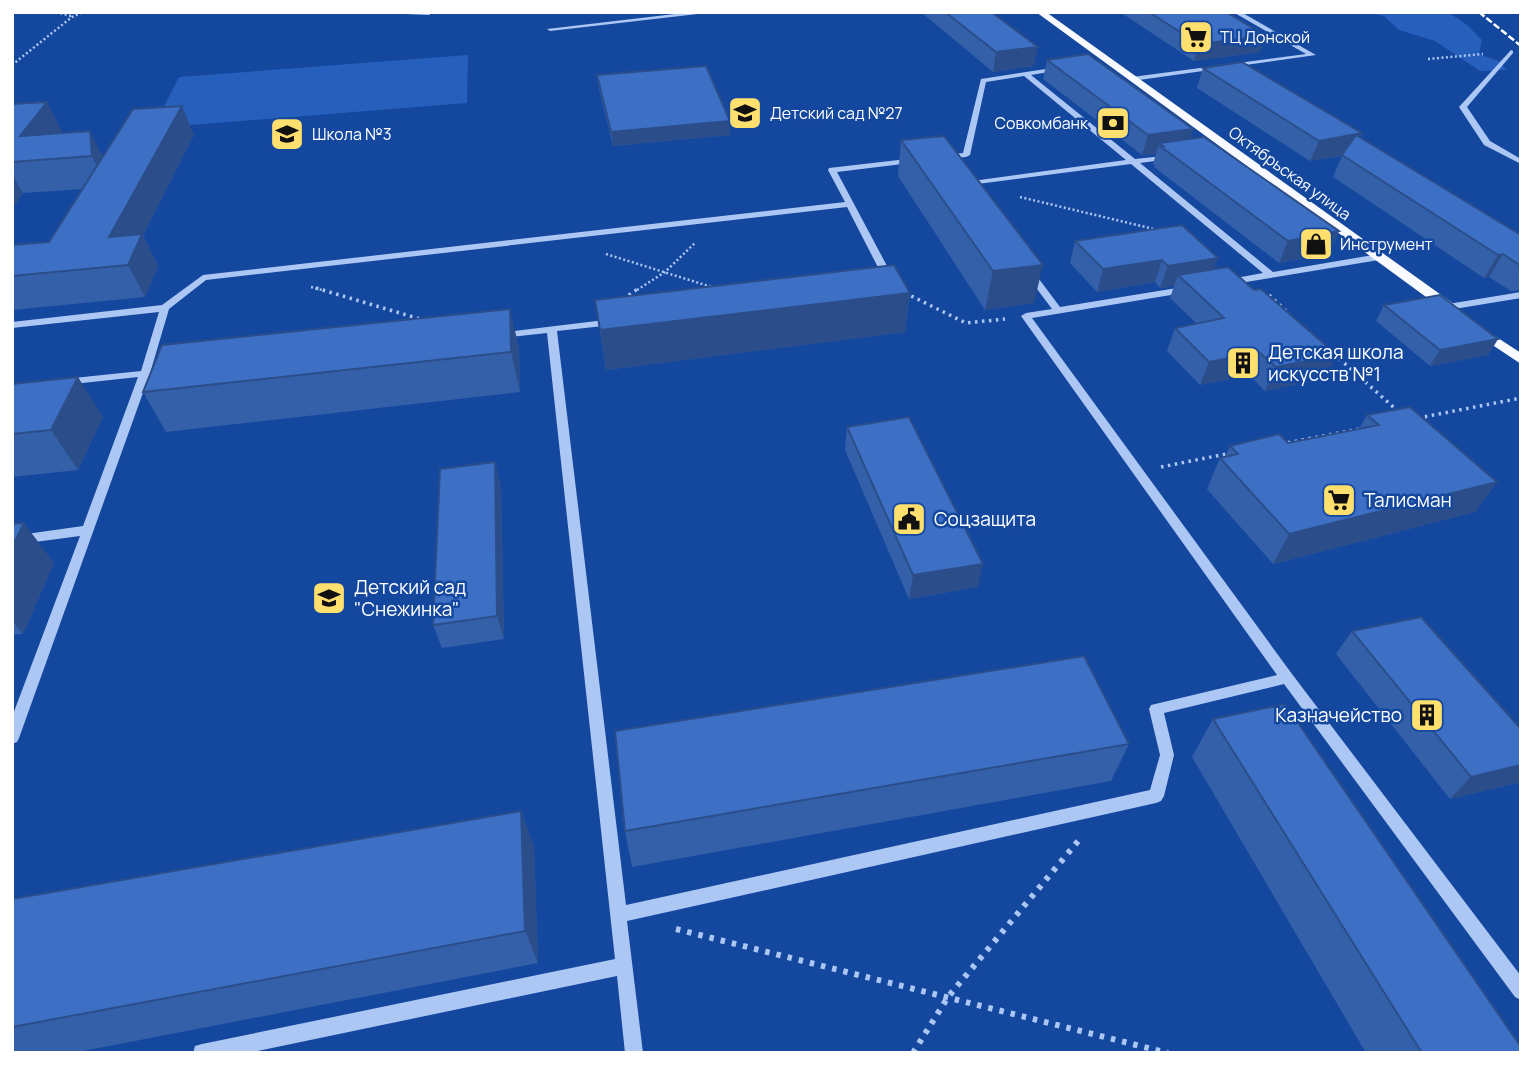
<svg xmlns="http://www.w3.org/2000/svg" width="1533" height="1065" viewBox="0 0 1533 1065" font-family="Manrope,sans-serif">
  <rect width="100%" height="100%" fill="#14479e"/>
  <g fill="#2760bc">
    <path d="M1362 12H1448L1467 25 1482 40 1479 54 1501 62 1506 70 1480 71 1435 41 1399 30 1384 16Z"/>
    <path d="M468 55 467 103 153 128 179 77Z"/>
  </g>
  <g fill="none" stroke-linecap="round" stroke-linejoin="round">
    <g stroke="#acc7f4" stroke-width="2.5" stroke-dasharray="2 2.5" stroke-linecap="butt">
      <path d="M56 12 71 16"/>
      <path d="M1428 59 1483 54"/>
      <path d="M12 65 72 17 83 12"/>
      <path d="M1020 197 1158 230"/>
      <path d="M606 254 715 288"/>
      <path d="M311 287 322 290"/>
      <path d="M637 290 665 272 696 242"/>
    </g>
    <g stroke="#acc7f4" stroke-width="3.5" stroke-dasharray="2.5 4.5" stroke-linecap="butt">
      <path d="M316 288 420 319"/>
      <path d="M905 293 966 323 1005 319"/>
      <path d="M1269 295 1288 313"/>
      <path d="M623 299 639 288"/>
      <path d="M1334 354 1400 413"/>
      <path d="M1418 418 1521 398"/>
      <path d="M1281 444 1365 428"/>
      <path d="M1161 467 1231 453"/>
    </g>
    <g stroke="#acc7f4" stroke-width="6" stroke-dasharray="4.5 7" stroke-linecap="butt">
      <path d="M676 929 1168 1053"/>
      <path d="M913 1053 948 997 1079 840"/>
    </g>
    <g fill="#acc7f4" fill-rule="evenodd">
      <path d="M358 12H432V13L429 15Z"/>
      <path d="M692 12H715L550 31 547 29Z"/>
      <path d="M1233 12H1241L1316 55 1132 81 1129 79 1132 77 1306 54Z"/>
      <path d="M1511 50 1513 51V53L1467 107 1490 141 1521 159V164L1484 145 1459 107Z"/>
      <path d="M1059 67 1062 69 1061 70 1031 75 1135 159 1173 155V159H1170L1140 163 1273 272 1379 254 1383 257 1379 260 1228 285 1223 282 1225 280 1263 273 1131 164 962 186 961 184 965 182 1126 160 1024 76 986 82 970 155 966 157 941 159V155L963 153 981 79Z"/>
      <path d="M916 158H919V162L837 172 895 281 890 284 885 281 847 207 206 280 169 309 151 370 167 368 172 371 167 374 149 376 19 738 17 742 12 744V717L80 536 12 545V536L83 526 138 377 64 385 59 382 64 379 141 371 159 312 12 328V322L162 305 203 275 845 202 828 170 829 168Z"/>
      <path d="M1030 270 1033 271 1060 307 1189 286 1194 289 1189 292 1032 318 1292 674 1521 976V1000L1515 997 1284 684 1164 713 1174 755 1164 796 1161 801 1156 803 627 921 643 1053H625L617 976 248 1053H193L195 1046 202 1044 615 959 547 333 502 338 497 335 498 333 613 319 618 322 613 325 557 331 626 905 1150 790 1160 755 1149 709 1151 705 1277 675 1021 316 1026 313 1052 309 1025 273Z"/>
      <path d="M1521 292V298L1448 310 1443 307 1448 304Z"/>
    </g>
    <g fill="#f8faff" fill-rule="evenodd">
      <path d="M1036 12H1046L1458 307V313H1448Z"/>
      <path d="M1478 325 1521 353V364L1473 332 1471 329Z"/>
    </g>
    <path stroke="#fff" stroke-width="2.5" stroke-dasharray="7 2.5" stroke-linecap="butt" d="M1479 12 1521 46"/>
  </g>
  <g fill="#3460a9">
    <path d="M921 12H991L1034 66 993 72Z"/>
    <path d="M1120 12H1226L1266 36 1260 52 1194 61Z"/>
    <path d="M1047 60 1193 129 1190 139 1339 231 1329 253 1279 263 1154 167 1155 165 1153 164 1156 154 1142 155 1043 79Z"/>
    <path d="M1203 68 1360 137 1521 235V290L1511 291 1489 277 1484 278 1333 177 1342 156 1310 161 1197 88Z"/>
    <path d="M597 75 730 135 613 146 599 89Z"/>
    <path d="M47 102 62 131 61 133 103 157 194 135 143 235 158 266 145 297 12 310V245L49 242 83 189 23 193 12 209V104Z"/>
    <path d="M901 140 1034 303 985 310 898 176Z"/>
    <path d="M1075 241 1214 269 1325 378 1265 391 1249 375 1200 385 1167 351 1175 328 1197 324 1170 298 1174 286 1160 288 1155 282 1097 292 1070 263Z"/>
    <path d="M910 293 905 332 606 370 595 300Z"/>
    <path d="M1384 305 1498 339 1488 355 1430 366 1376 321Z"/>
    <path d="M519 348 520 392 166 432 143 392Z"/>
    <path d="M12 384 103 417 78 470 12 477Z"/>
    <path d="M1367 415 1497 482 1475 512 1273 564 1207 489 1220 458 1225 457 1230 446 1288 443 1359 429Z"/>
    <path d="M847 427 978 587 909 599 845 450Z"/>
    <path d="M501 486 504 639 442 648 433 625Z"/>
    <path d="M12 524 54 563 23 634 12 635Z"/>
    <path d="M1352 631 1521 729V782L1450 799 1336 654Z"/>
    <path d="M1213 719 1521 1053H1366L1192 757Z"/>
    <path d="M1129 744 1111 781 632 867 625 831Z"/>
    <path d="M521 811 534 847 538 963 73 1053H12V899Z"/>
  </g>
  <g fill="#2b4e8a">
    <path d="M1266 36 1260 52 1194 61 1199 44Z"/>
    <path d="M1038 47 1034 66 993 72 996 52Z"/>
    <path d="M47 102 62 131 41 160 20 136Z"/>
    <path d="M182 106 194 135 143 235 158 266 145 297 128 265 109 237Z"/>
    <path d="M730 121V135L613 146 611 132Z"/>
    <path d="M1193 129 1187 150 1163 146 1159 143 1156 154 1142 155 1148 135Z"/>
    <path d="M90 131 105 161 107 187 92 156Z"/>
    <path d="M1362 133 1353 154 1310 161 1319 141Z"/>
    <path d="M12 174 23 193 12 209Z"/>
    <path d="M1339 231 1329 253 1279 263 1288 241Z"/>
    <path d="M1503 254 1489 277 1484 278 1498 255Z"/>
    <path d="M1218 258 1210 280 1178 275 1174 286 1160 288 1168 266Z"/>
    <path d="M1162 260 1155 282 1097 292 1103 269Z"/>
    <path d="M1043 265 1034 303 985 310 993 271Z"/>
    <path d="M910 293 905 332 606 370 600 330Z"/>
    <path d="M510 309 519 348 520 392 511 352Z"/>
    <path d="M1498 339 1488 355 1430 366 1440 350Z"/>
    <path d="M1259 352 1249 375 1200 385 1209 362Z"/>
    <path d="M1337 355 1325 378 1265 391 1276 367Z"/>
    <path d="M78 377 103 417 78 470 51 430Z"/>
    <path d="M495 462 501 486 504 639 497 616Z"/>
    <path d="M1497 482 1475 512 1273 564 1289 534Z"/>
    <path d="M24 523 54 563 23 634 12 621V547Z"/>
    <path d="M983 564 978 587 909 599 913 575Z"/>
    <path d="M1521 765V782L1450 799 1471 777Z"/>
    <path d="M521 811 534 847 538 963 525 931Z"/>
  </g>
  <g fill="#3d70c5" stroke="#2b4e8a" stroke-width="2">
    <path d="M945 12H991L1038 47 996 52Z"/>
    <path d="M1149 12H1226L1266 36 1199 44Z"/>
    <path d="M1088 54 1193 129 1148 135 1047 60Z"/>
    <path d="M1242 62 1362 133 1319 141 1203 68Z"/>
    <path d="M706 66 730 121 611 132 597 75Z"/>
    <path d="M47 102 20 136 90 131 92 156 12 162V104Z"/>
    <path d="M182 106 109 237 142 234 128 265 12 276V245L49 242 133 109Z"/>
    <path d="M1356 135 1521 235V266L1503 254 1498 255 1342 155Z"/>
    <path d="M944 136 1043 265 993 271 901 140Z"/>
    <path d="M1204 137 1339 231 1288 241 1160 146H1163L1159 143Z"/>
    <path d="M1182 225 1218 258 1168 266 1162 260 1103 269 1075 241Z"/>
    <path d="M894 265 910 293 600 330 595 300Z"/>
    <path d="M1228 267 1254 290 1261 289 1337 355 1276 367 1259 352 1209 362 1175 328 1224 318 1178 275Z"/>
    <path d="M1440 295 1498 339 1440 350 1384 305Z"/>
    <path d="M510 309 511 352 143 392 162 345Z"/>
    <path d="M78 377 51 430 12 434V384Z"/>
    <path d="M1410 407 1497 482 1289 534 1220 458 1238 454 1230 446 1279 434 1288 443 1379 425 1367 415Z"/>
    <path d="M909 417 983 564 913 575 847 427Z"/>
    <path d="M495 462 497 616 433 625 440 469Z"/>
    <path d="M24 523 12 547V524Z"/>
    <path d="M1421 617 1521 729V765L1471 777 1352 631Z"/>
    <path d="M1084 656 1129 744 625 831 615 731Z"/>
    <path d="M1285 704 1521 1047V1053H1422L1213 719Z"/>
    <path d="M521 811 525 931 12 1027V899Z"/>
  </g>
  <defs>
    <g id="supermarket-square" transform="scale(1.75)"><rect x="-9" y="-9" width="18" height="18" rx="4" fill="#ffdf6e" stroke="#14479e"/><path d="M-6-5.5h2.5l.6 2H6L4.5 2H-2.5L-4.4-4H-6ZM-1.5 3.2a1.3 1.3 0 1 0 .1 0ZM3 3.2a1.3 1.3 0 1 0 .1 0Z" fill="#111"/></g>
    <g id="school-square" transform="scale(1.75)"><rect x="-9" y="-9" width="18" height="18" rx="4" fill="#ffdf6e" stroke="#14479e"/><path d="M0-5L7-2L0 1L-7-2ZM-4 1L0 2.5L4 1V4Q0 6-4 4Z" fill="#111"/></g>
    <g id="bank-square" transform="scale(1.75)"><rect x="-9" y="-9" width="18" height="18" rx="4" fill="#ffdf6e" stroke="#14479e"/><path d="M-6-4H6V4H-6ZM0-2.3a2.3 2.3 0 1 0 0 4.6a2.3 2.3 0 1 0 0-4.6Z" fill="#111"/></g>
    <g id="shop-square" transform="scale(1.75)"><rect x="-9" y="-9" width="18" height="18" rx="4" fill="#ffdf6e" stroke="#14479e"/><path d="M-5-2.5h2.3a2.7 3.5 0 0 1 5.4 0H5L5.5 6h-11ZM-1.5-2.5h3a1.5 2.3 0 0 0-3 0Z" fill="#111"/></g>
    <g id="building-square" transform="scale(1.75)"><rect x="-9" y="-9" width="18" height="18" rx="4" fill="#ffdf6e" stroke="#14479e"/><path d="M-4-6H4V6H1V3H-1V6H-4ZM-2.5-4.3h1.7v1.8h-1.7ZM.8-4.3h1.7v1.8H.8ZM-2.5-1h1.7V.8h-1.7ZM.8-1h1.7V.8H.8Z" fill="#111"/></g>
    <g id="civic-square" transform="scale(1.75)"><rect x="-9" y="-9" width="18" height="18" rx="4" fill="#ffdf6e" stroke="#14479e"/><path d="M-.6-6.5H3V-4.5H.6V-3L4-1V1h2V6H-6V1h2V-1L-.6-3ZM-1.2 2.5V6h2.4V2.5Z" fill="#111"/></g>
  </defs>
  <g fill-rule="evenodd">
    <use href="#supermarket-square" x="1196" y="37"/>
    <use href="#school-square" x="745" y="113"/>
    <use href="#bank-square" x="1113" y="123"/>
    <use href="#school-square" x="287" y="134"/>
    <use href="#shop-square" x="1316" y="244"/>
    <use href="#building-square" x="1243" y="363"/>
    <use href="#supermarket-square" x="1339" y="500"/>
    <use href="#civic-square" x="909" y="519"/>
    <use href="#school-square" x="329" y="598"/>
    <use href="#building-square" x="1427" y="715"/>
  </g>
  <g text-anchor="middle" dominant-baseline="central" stroke-width="5" stroke-linejoin="round" paint-order="stroke">
    <g font-size="16" fill="#fff" stroke="#14479e" text-anchor="start">
      <text x="1220" y="37">ТЦ Донской</text>
      <text x="770" y="113">Детский сад №27</text>
      <text x="1088" y="123" text-anchor="end">Совкомбанк</text>
      <text x="312" y="134">Школа №3</text>
      <text x="1340" y="244">Инструмент</text>
    </g>
    <g font-size="16" fill="#fff" stroke="#14479e">
      <text transform="translate(1290 173) rotate(36)">Октябрьская улица</text>
    </g>
    <g font-size="19" fill="#fff" stroke="#14479e" text-anchor="start">
      <text x="1268" y="352">Детская школа<tspan x="1268" dy="22">искусств №1</tspan></text>
      <text x="1364" y="500">Талисман</text>
      <text x="934" y="519">Соцзащита</text>
      <text x="354" y="587">Детский сад<tspan x="354" dy="22">"Снежинка"</tspan></text>
      <text x="1402" y="715" text-anchor="end">Казначейство</text>
    </g>
  </g>
  <rect width="1533" height="1065" fill="none" stroke="#ffffff" stroke-width="28"/>
</svg>
